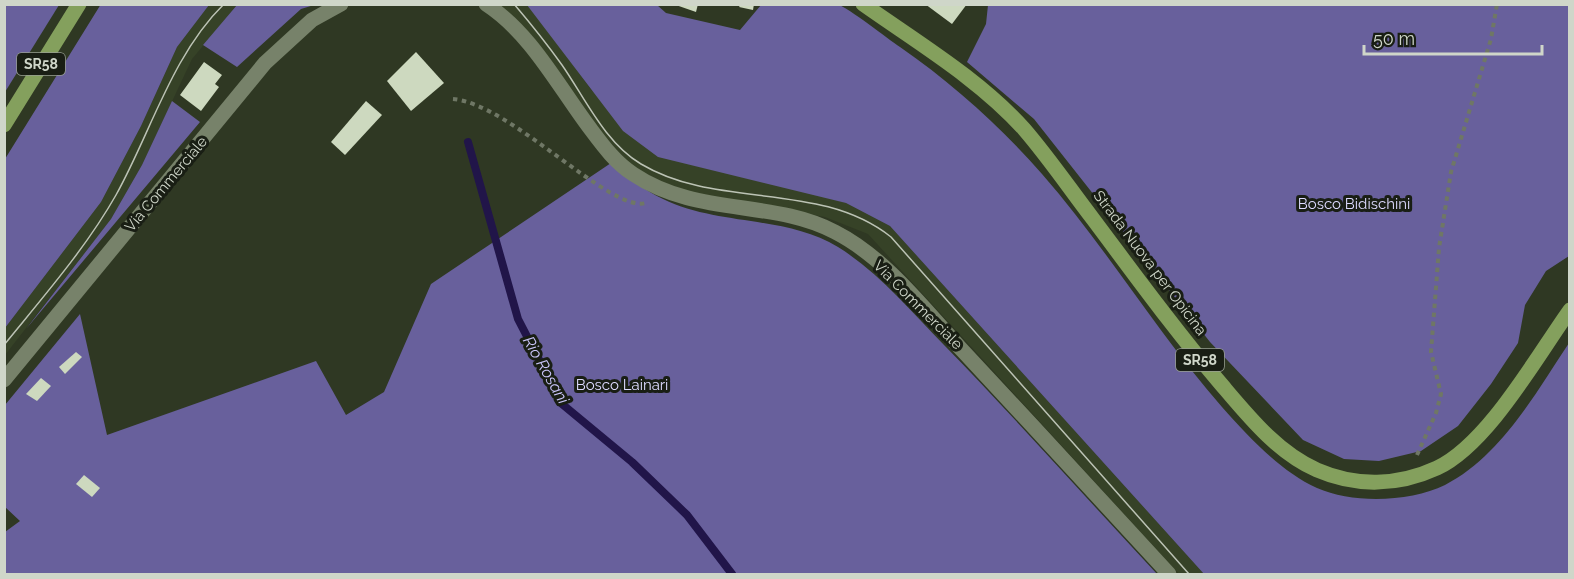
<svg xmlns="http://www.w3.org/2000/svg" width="1574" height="579" viewBox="0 0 1574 579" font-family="Raleway,sans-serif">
  <rect width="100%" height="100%" fill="#2f3823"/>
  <g fill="#364227">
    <path d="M209 5H237L192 59 142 165 111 219 5 355V328L101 202 141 126 177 47Z"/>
    <path d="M500 5H527L538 16 592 91 798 190 846 203 890 226 1204 574H1179L868 234 825 217 691 192 659 181 631 165 603 135 514 17Z"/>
  </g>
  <g fill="#68609c">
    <path d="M5 4 59 5 5 92 4 5Z"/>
    <path d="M101 4 209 5 177 47 141 126 101 202 5 328V159Z"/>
    <path d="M237 5V4L314 5 301 9 237 67 203 45Z"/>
    <path d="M527 5H657L666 13 740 30 761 5C777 4 825 1 837 4 849 8 888 39 900 47 952 83 1001 127 1042 174 1106 247 1158 334 1222 407 1249 437 1280 471 1317 488 1353 504 1410 502 1445 485 1501 456 1535 394 1569 343V574H1204L890 226 846 203 658 157 623 131Z"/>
    <path d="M988 5H1569V256L1546 271 1525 305 1518 343 1491 384 1458 426 1421 451 1379 461 1344 459 1303 440 1210 342 1034 119 967 62 986 24Z"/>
    <path d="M172 101 200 122 26 329 111 219 142 165Z"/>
    <path d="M611 163C627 177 644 190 663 199 718 226 785 215 838 247 878 272 911 311 944 345 1017 420 1086 498 1157 574H5V532L20 521 5 507V405L80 314 107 435 316 361 346 415 384 392 431 284Z"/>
  </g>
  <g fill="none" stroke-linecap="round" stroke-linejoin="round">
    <path stroke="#211549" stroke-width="8" d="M468 142 518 319 562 404 632 462 687 515 732 574"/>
  </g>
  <g fill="#cdd9bf">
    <path d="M673 4H698L696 12Z"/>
    <path d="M741 4H754L753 10 739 7Z"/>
    <path d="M925 4H967L952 24Z"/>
    <path d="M416 52 444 83 411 111 387 81Z"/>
    <path d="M204 62 222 75 215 84 219 87 201 111 180 95Z"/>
    <path d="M366 101 382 115 345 155 331 142Z"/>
    <path d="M76 352 82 357 65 374 59 367Z"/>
    <path d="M41 378 51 386 37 401 26 394Z"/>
    <path d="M84 475 100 488 92 497 76 484Z"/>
  </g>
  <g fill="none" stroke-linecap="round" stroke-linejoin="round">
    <g stroke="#6f7765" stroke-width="4" stroke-dasharray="4.5 4.5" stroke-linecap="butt">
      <path d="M453 99C511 104 610 213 646 203"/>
      <path d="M1417 455 1436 413 1441 394 1431 352 1439 248 1451 172 1491 39 1497 4"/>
    </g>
    <g stroke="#77826a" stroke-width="15">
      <path d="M486 4C532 34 559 88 592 131 604 147 616 163 633 174 697 217 773 199 835 232 886 258 925 310 963 351 1032 425 1101 500 1169 574"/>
      <path d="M4 380 265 63 312 20 341 4"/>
    </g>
    <g stroke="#84a05d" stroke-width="15">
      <path d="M863 4C918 43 979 79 1024 129 1049 158 1070 189 1093 219 1135 275 1176 332 1221 384 1249 417 1277 452 1317 470 1356 487 1398 486 1437 468 1488 444 1537 356 1570 310"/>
      <path d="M4 125 79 4"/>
    </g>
    <g stroke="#bcc3b5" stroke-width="1.5">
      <path d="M514 4C531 24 547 44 562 65 585 98 605 143 641 164 718 210 819 180 891 237L1189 574"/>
      <path d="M4 345C43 297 86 248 116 195 151 132 172 55 224 4"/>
    </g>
  </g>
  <g text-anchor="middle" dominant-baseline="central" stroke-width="6" stroke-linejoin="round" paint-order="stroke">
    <g fill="#191e14" stroke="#989f93" stroke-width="1.5">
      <rect x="17" y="53" width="48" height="22" rx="4.5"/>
      <rect x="1176" y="349" width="48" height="22" rx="4.5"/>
    </g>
    <g font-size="14" font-weight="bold" fill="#cfd6c9">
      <text x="41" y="64">SR58</text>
      <text x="1200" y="360">SR58</text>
    </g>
    <g font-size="15" fill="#cfd6c9" stroke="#191e14">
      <text transform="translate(166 184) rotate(-50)">Via Commerciale</text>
      <text transform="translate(1150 263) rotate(53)">Strada Nuova per Opicina</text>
      <text transform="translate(918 305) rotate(45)">Via Commerciale</text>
    </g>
    <g font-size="15" fill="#dddafe" stroke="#191e14">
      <text x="1354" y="204">Bosco Bidischini</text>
      <text x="622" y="385">Bosco Lainari</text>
    </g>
    <g font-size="16" font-style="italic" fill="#c9c4f9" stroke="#191e14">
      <text transform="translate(546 370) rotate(60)">Rio Rosani</text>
    </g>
  </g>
  <rect width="1574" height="579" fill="none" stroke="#cfd6c9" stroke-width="12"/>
  <path d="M1364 45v9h178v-9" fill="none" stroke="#cfd6c9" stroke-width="3"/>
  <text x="1373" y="45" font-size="18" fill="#cfd6c9" stroke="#191e14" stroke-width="4.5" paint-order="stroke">50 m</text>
</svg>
